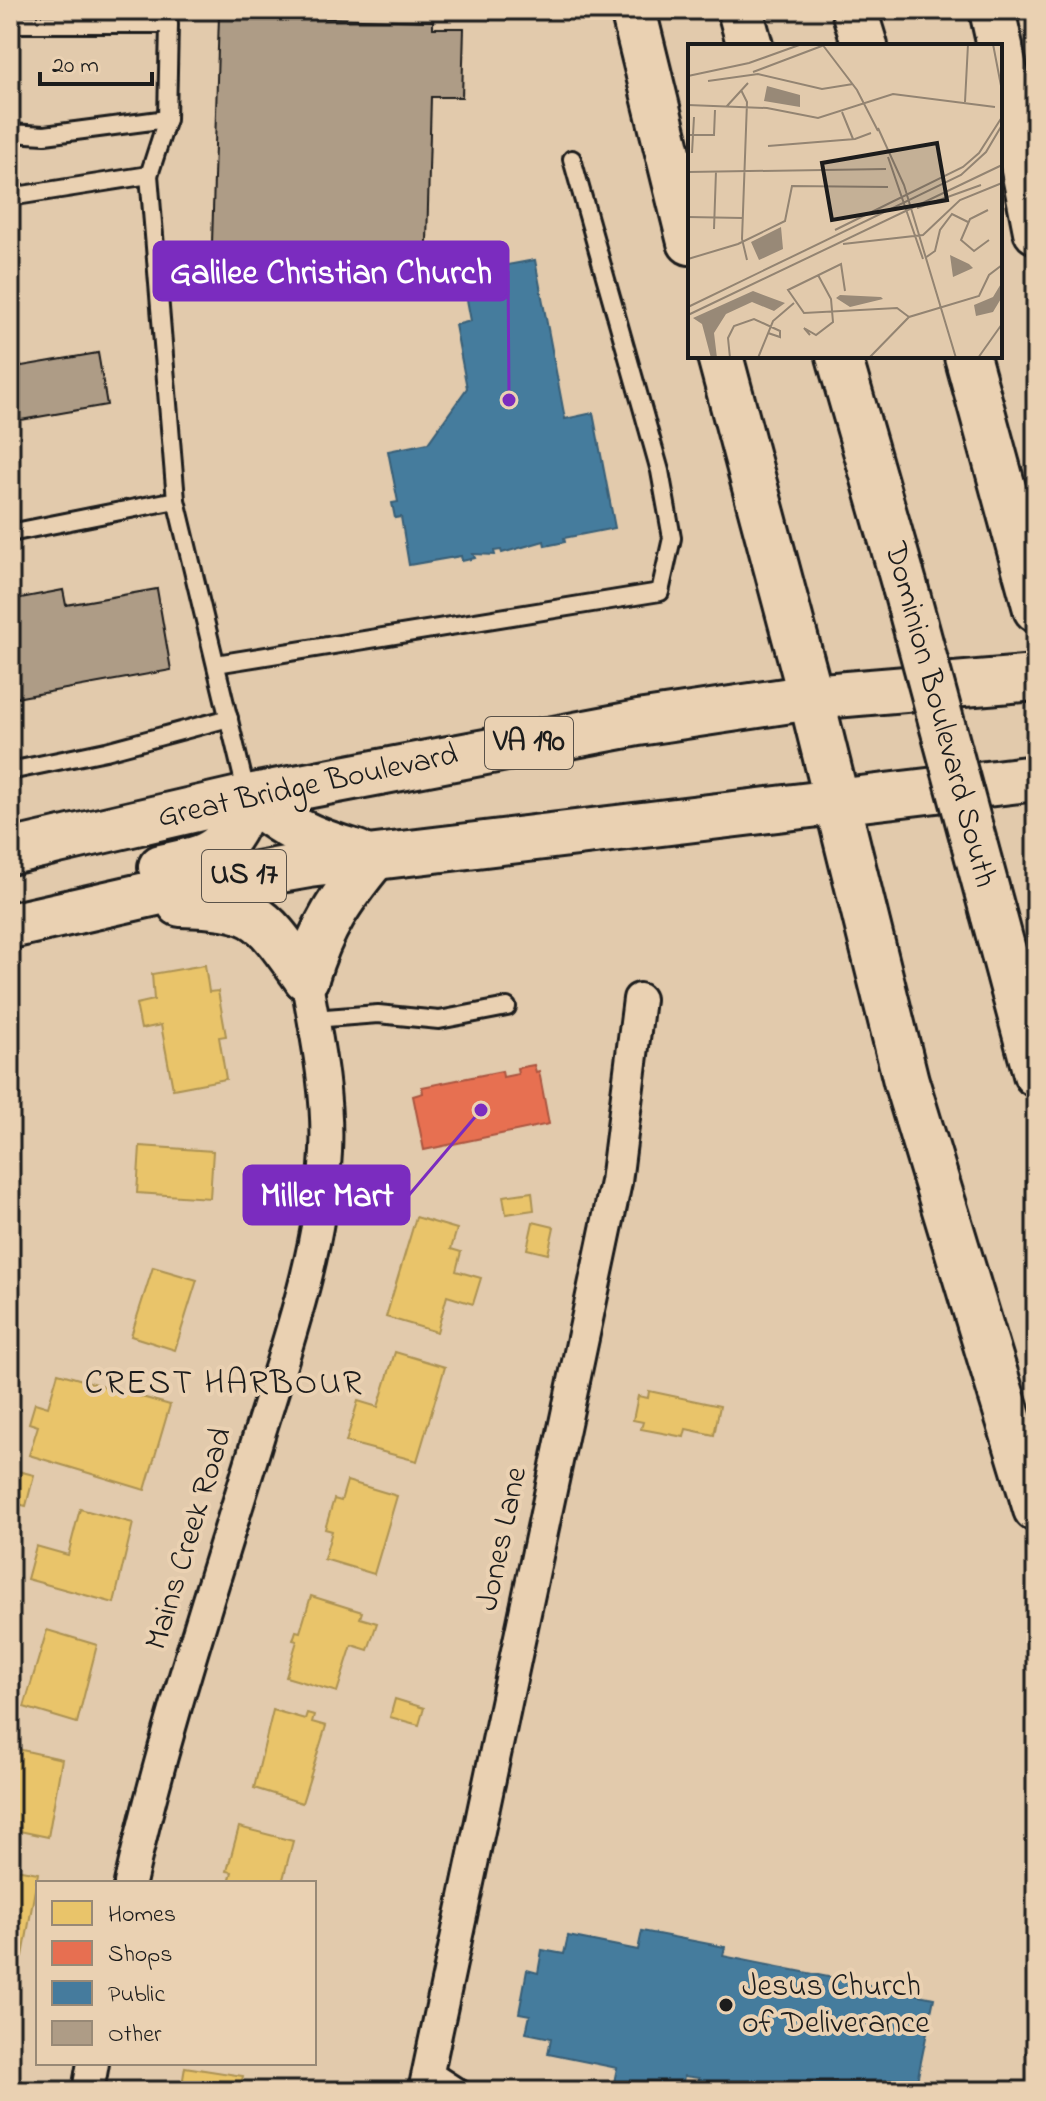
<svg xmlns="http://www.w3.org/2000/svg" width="1046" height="2101" viewBox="0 0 1046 2101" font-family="'Indie Flower',sans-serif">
  <rect width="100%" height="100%" fill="#e2caac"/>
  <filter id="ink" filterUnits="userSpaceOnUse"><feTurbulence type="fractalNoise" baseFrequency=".0125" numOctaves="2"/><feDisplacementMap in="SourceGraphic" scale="16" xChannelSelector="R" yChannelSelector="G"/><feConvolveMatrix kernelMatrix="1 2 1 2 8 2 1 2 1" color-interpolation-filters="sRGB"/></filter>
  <g filter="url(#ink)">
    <g fill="#e9c46a" stroke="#ac9253" stroke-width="2">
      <path d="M205 965 209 992 218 991 226 1036 219 1037 226 1079 173 1089 161 1025 141 1029 136 1004 154 1000 152 974Z"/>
      <path d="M140 1146 213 1151 210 1198 137 1193Z"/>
      <path d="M532 1192 534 1210 506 1214 503 1196Z"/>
      <path d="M416 1217 457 1229 451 1249 461 1252 456 1271 481 1278 473 1304 447 1296 437 1332 386 1317Z"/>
      <path d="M533 1222 554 1227 548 1254 527 1249Z"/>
      <path d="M153 1267 197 1280 175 1350 131 1336Z"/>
      <path d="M395 1352 445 1367 417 1461 346 1442 358 1401 378 1407Z"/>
      <path d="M58 1373 170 1405 145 1490 29 1455 38 1426 29 1423 35 1403 48 1407Z"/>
      <path d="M649 1391 720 1406 714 1435 686 1429 684 1437 641 1429 643 1422 633 1420 638 1396 648 1398Z"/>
      <path d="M10 1469 34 1475 26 1506 10 1502Z"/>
      <path d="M347 1481 397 1496 374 1574 324 1559 332 1531 325 1529 334 1499 341 1501Z"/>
      <path d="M80 1509 133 1523 114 1603 27 1579 36 1546 68 1555Z"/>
      <path d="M311 1596 362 1612 360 1618 377 1623 368 1650 352 1645 337 1692 286 1677 297 1641 293 1640 296 1631 300 1632Z"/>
      <path d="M47 1630 97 1645 77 1723 24 1707Z"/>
      <path d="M395 1699 424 1708 419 1725 390 1717Z"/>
      <path d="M273 1710 305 1719 307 1713 314 1715 312 1722 326 1726 302 1803 254 1788Z"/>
      <path d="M13 1748 62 1759 48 1837 10 1829Z"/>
      <path d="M239 1827 293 1841 282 1883H229L232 1872 227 1871Z"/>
      <path d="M10 1868 38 1873 23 1956 10 1954Z"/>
      <path d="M185 2067 243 2076 240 2089 250 2091H181Z"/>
    </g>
    <path fill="#e76f51" stroke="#aa5641" stroke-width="2" d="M534 1065 536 1072 539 1071 549 1124 424 1150 413 1096 423 1093 422 1087 502 1071 503 1077 518 1074 517 1068Z"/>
    <g fill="#457b9d" stroke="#395e76" stroke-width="2">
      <path d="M535 260 565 419 593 413 615 528 564 538 565 542 545 546 544 541 502 553 501 550 494 551 495 555 473 554 475 558 462 561 461 556 409 565 401 517 395 518 392 503 398 502 388 451 428 443 467 388 455 325 471 321 462 273Z"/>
      <path d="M642 1931 725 1947 723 1956 934 1998 915 2091H696L699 2078 684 2076 681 2091H635L613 2087 617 2068 548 2054 551 2038 526 2033 530 2015 519 2013 527 1970 538 1973 542 1950 564 1954 568 1936 638 1950Z"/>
    </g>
    <g fill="#ae9c86" stroke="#1c1c1c" stroke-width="2">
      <path d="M219 15 433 21V28H464L462 97H431L426 278 211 276Z"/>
      <path d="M98 353 107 405 15 421 10 368Z"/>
      <path d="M157 589 171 670 10 699V600L63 590 66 605Z"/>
    </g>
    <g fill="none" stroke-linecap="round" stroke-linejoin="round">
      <g stroke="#1c1c1c" stroke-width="22">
        <g id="service">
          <path d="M10 24H169L167 119 45 135 10 133"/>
          <path d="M149 175 167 119"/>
          <path d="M10 197 149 175 176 500 10 533"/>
          <path d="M176 500 247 795"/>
          <path d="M216 664 660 592 672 538 660 471 572 159"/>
          <path d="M10 771 106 751 229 718"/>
          <path d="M313 1019 378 1014 439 1020 507 1007"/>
          <path d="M427 2067 464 2091"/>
        </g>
      </g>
      <g stroke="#1c1c1c" stroke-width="36">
        <g id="minor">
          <path d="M130 1883C164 1732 214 1583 259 1435 288 1342 321 1250 326 1152 329 1094 316 1035 306 978"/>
          <path d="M88 2091 93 2063"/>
          <path d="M424 2091 616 1182 639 999"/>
        </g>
      </g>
      <g stroke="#1c1c1c" stroke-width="50">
        <g id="primary">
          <path d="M248 797C284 827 311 840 357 853"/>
          <path d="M10 852 248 797 638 723 811 697 1036 678"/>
          <path d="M161 867C217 856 227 851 248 797"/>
          <path d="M180 904C260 906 261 916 306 978"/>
          <path d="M10 926 182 887 309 865 1036 778"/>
          <path d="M306 978C321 927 341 898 374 858"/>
        </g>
      </g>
      <g stroke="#1c1c1c" stroke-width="50">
        <g id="motorway">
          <path d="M633 10 690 242"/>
          <path d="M740 10 750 46"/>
          <path d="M854 10 865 46"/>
          <path d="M992 10 1000 46"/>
          <path d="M1000 48 1036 231"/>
          <path d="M720 356 811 697 906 1081 1036 1509"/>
          <path d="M839 356 905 587"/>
          <path d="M967 356 1036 609"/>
          <path d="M993 913 1036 1074"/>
        </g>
      </g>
      <use href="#service" stroke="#ead1b2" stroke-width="16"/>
      <use href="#minor" stroke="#ead1b2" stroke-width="30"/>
      <use href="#primary" stroke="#ead1b2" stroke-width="44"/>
      <use href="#motorway" stroke="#ead1b2" stroke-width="44"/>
      <g stroke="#1c1c1c" stroke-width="50" stroke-linecap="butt">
        <path id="motorway-bridge" d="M905 587 993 913"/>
      </g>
      <use href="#motorway-bridge" stroke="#ead1b2" stroke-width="44"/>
    </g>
  </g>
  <circle fill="#1c1c1c" stroke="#ead1b2" stroke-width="3" cx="726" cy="2005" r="8"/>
  <g text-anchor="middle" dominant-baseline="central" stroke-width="8" stroke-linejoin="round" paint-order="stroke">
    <g fill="#ead1b2" stroke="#5a5249" stroke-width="2">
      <rect x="485" y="717" width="88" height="52" rx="6"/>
      <rect x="202" y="850" width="84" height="52" rx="6"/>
    </g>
    <g font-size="30" font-weight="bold" fill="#1c1c1c">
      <text x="529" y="743">VA 190</text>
      <text x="244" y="876">US 17</text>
    </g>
    <g font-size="32" fill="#1c1c1c" stroke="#ead1b2">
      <text transform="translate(939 715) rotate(75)">Dominion Boulevard South</text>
      <text transform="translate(308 787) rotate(-12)">Great Bridge Boulevard</text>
      <text transform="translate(190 1539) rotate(-73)">Mains Creek Road</text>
      <text transform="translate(503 1539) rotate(-78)">Jones Lane</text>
    </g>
    <g font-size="32" fill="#1c1c1c" stroke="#ead1b2" text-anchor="start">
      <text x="742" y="1987">Jesus Church<tspan x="742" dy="37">of Deliverance</tspan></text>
    </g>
    <g font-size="34" letter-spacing="2" fill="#1c1c1c" stroke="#ead1b2">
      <text x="224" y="1385">CREST HARBOUR</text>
    </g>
  </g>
  <g transform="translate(688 44)">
    <rect width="314" height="314" fill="#e2caac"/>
    <path d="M79 42 112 51V63L76 57ZM93 183 95 205 71 216 63 198ZM262 211 281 220 285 224 265 233ZM314 238V253L305 268 288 272 286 261 305 253ZM65 247 97 259 86 267 64 258 38 270 26 289 29 314H23L14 280 5 274ZM152 251 193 253 195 255 162 263 148 254Z" fill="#988977"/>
    <path fill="none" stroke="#938472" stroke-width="2" d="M134 0 169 46 190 87M305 0 314 47M65 28 139 0M0 32 61 19 114 0M20 37 70 30 134 45 165 40M53 46 59 58 54 195 59 216M277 58 280 0M0 61 79 64 130 74 205 50 307 63M39 62 60 39M154 68 165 95M190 84 216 141 268 314M0 91H26L27 66M80 102 167 95 183 89M4 109 6 73M200 113 235 215M0 128 198 125M229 164 293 141M300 166 282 175 273 196 286 207 301 196M0 173 55 174M26 185 28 127M147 186 275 123 291 109 314 73M155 200 235 191 272 156 314 139M237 214 247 207 252 186 264 170 280 178M0 215 50 200 97 177 104 142 200 143M157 247 153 220 100 246 116 269 209 264 221 273M0 263 273 131 298 108 314 81M0 271 314 121M122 291 116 284 128 291 145 278 143 255 130 231M42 314 40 294 46 282 66 275 92 287V293L80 289M70 314 85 277 106 259M181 314 221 273 291 252 301 231 314 221M290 314 314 280"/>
    <path fill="#1c1c1c" fill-opacity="0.15" stroke="#1c1c1c" stroke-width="4" d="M249 99 259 156 144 176 134 119Z"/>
    <rect width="314" height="314" fill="none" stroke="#1c1c1c" stroke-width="4"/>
  </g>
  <path fill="none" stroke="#7b2cbf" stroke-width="3" d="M509 400L508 271M481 1110L409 1195"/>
  <g fill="#7b2cbf" stroke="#ead1b2" stroke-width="3">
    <circle cx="509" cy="400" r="8"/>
    <circle cx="481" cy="1110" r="8"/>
  </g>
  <g fill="#7b2cbf" stroke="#7b2cbf" stroke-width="3">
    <rect x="154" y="242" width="354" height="58" rx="8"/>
    <rect x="244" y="1166" width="165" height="58" rx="8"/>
  </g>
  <g font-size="34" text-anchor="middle" font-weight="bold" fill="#fff">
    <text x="331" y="283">Galilee Christian Church</text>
    <text x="327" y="1206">Miller Mart</text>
  </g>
  <rect width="1046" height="2101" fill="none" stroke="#ead1b2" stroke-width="40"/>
  <rect x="20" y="20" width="1006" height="2061" fill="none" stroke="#1c1c1c" stroke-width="3" filter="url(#ink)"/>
  <rect x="36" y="1881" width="280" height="184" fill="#ead1b2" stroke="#988976" stroke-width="2"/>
  <rect x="52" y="1901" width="40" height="24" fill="#e9c46a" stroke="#988976" stroke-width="2"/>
  <text x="108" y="1921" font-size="24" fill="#1c1c1c">Homes</text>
  <rect x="52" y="1941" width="40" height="24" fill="#e76f51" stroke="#988976" stroke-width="2"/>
  <text x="108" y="1961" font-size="24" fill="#1c1c1c">Shops</text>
  <rect x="52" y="1981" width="40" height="24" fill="#457b9d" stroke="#988976" stroke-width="2"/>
  <text x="108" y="2001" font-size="24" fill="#1c1c1c">Public</text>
  <rect x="52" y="2021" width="40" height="24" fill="#ae9c86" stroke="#988976" stroke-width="2"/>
  <text x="108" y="2041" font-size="24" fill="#1c1c1c">Other</text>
  <path d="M40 72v12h112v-12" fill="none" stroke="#1c1c1c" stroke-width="4"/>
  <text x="52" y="72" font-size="24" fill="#1c1c1c" stroke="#ead1b2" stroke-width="6" paint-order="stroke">20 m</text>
</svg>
